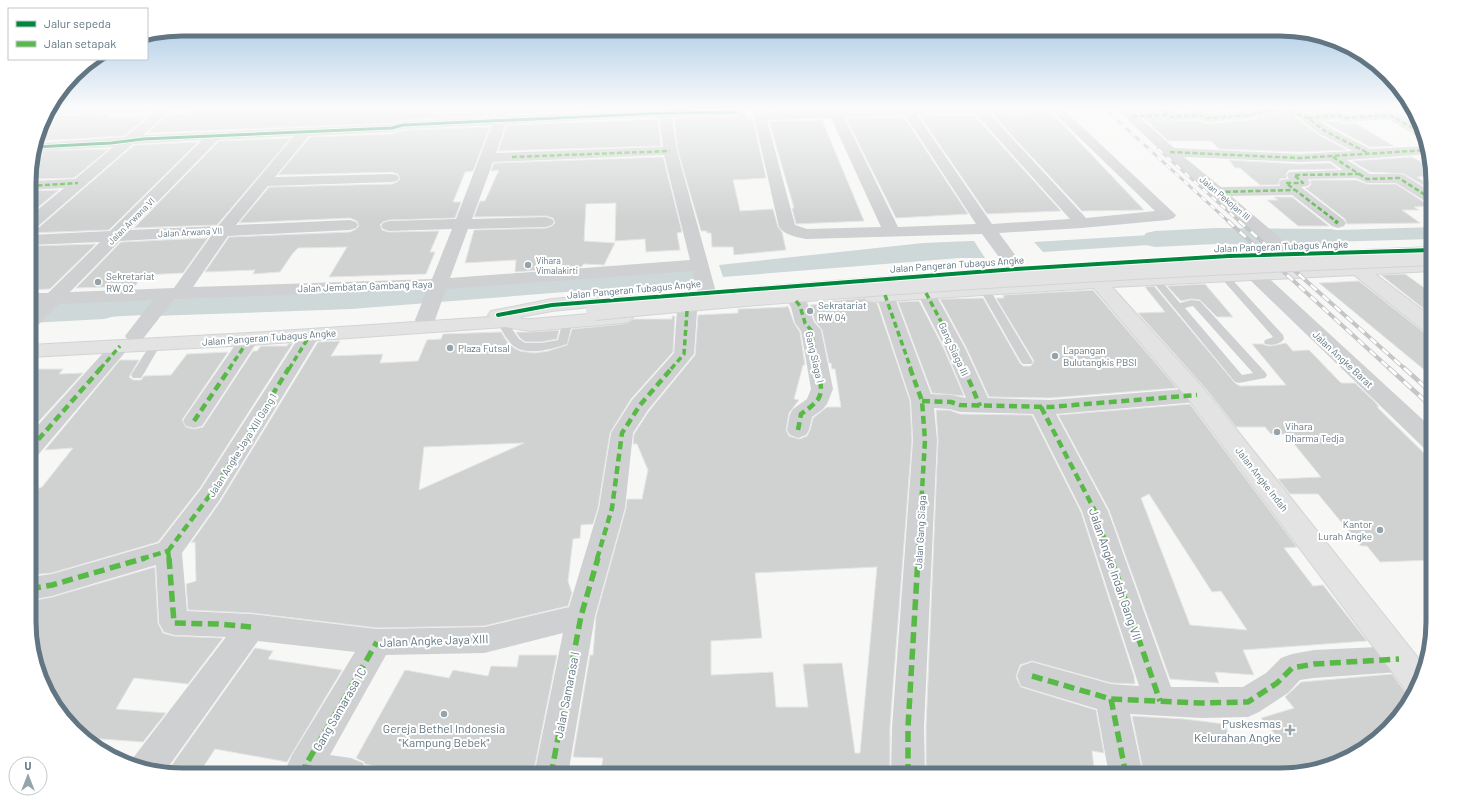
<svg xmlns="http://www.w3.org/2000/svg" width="1462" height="804" viewBox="0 0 1462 804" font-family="Barlow,sans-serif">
  <rect width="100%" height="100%" fill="#f7f7f6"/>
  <g fill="#ced8d9">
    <path d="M1433 227V239L1289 243 1277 232Z"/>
    <path d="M1199 232 1210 241 1043 252 1034 242Z"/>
    <path d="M970 241H974L985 258H960L723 277 719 265 923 243Z"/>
    <path d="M687 267 692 282 351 309 154 316 169 298Z"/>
    <path d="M157 299 144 315 49 320 68 301Z"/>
  </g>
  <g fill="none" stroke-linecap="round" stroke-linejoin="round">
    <g fill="#ced8d9" fill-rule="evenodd">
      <path d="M1216 228 1331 229 1340 231 1344 237 1340 243 1331 245 1216 244 1155 247 1146 245 1142 239 1146 233 1155 231Z"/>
      <path d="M694 266 704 269 708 275 704 281C684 286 651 290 631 285L627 279 631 273 641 270Z"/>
      <path d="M104 301 115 304 119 310 115 316 104 319 30 323V305Z"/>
    </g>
  </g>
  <g fill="#d0d2d2" stroke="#e6e6e6" fill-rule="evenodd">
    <path d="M195 108 472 109 473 108H496L495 110H496L494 116 403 120 392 123 147 133 168 115 189 114Z"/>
    <path d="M562 108H604L606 109H623L510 114V110Z"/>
    <path d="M741 108H743L748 119H753L766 178 733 180 740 211 773 209 778 227 782 232 786 250 734 255 733 247H712L711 233H707V231H701L678 151 674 118 736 117 740 116 743 113Z"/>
    <path d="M1133 108H1152L1166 121H1198L1208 124 1248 120 1284 112 1287 108H1363L1361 112H1346L1339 110 1309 112 1302 111 1297 112 1295 117 1319 135 1347 150 1299 152 1219 149 1211 141H1168Z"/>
    <path d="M1169 108H1257L1209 112 1199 110 1174 111Z"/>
    <path d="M1035 109H1048L1144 210 1082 211 992 114H1028L1032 112Z"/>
    <path d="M111 114 107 118 148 116 124 136 37 141 44 116Z"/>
    <path d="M974 115 1061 211 987 214 920 116Z"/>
    <path d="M904 117 968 214 896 218 846 118Z"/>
    <path d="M658 119 661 146 498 151 507 125Z"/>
    <path d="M822 120 864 221 796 224 792 208H794L769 121Z"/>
    <path d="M1337 121 1344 124 1355 123 1394 146 1370 147 1324 122Z"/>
    <path d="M490 127 473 171 465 172 453 202H461L455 218 389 220 383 222 380 225 382 230 389 232 439 231 430 252H435L426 274 329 277 347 247 298 248 293 253 280 272 253 274 255 270 205 272 229 237 350 232 356 229 359 226 357 221 350 218 239 223 269 187 392 184 397 182 400 179 398 174 392 172 278 175 310 137 392 134 404 130Z"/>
    <path d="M291 138 217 225 134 228 219 141Z"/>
    <path d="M198 142 109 230 30 233V231L37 229 134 145Z"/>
    <path d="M109 149 74 178 30 179V163L34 151Z"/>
    <path d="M663 157 682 232 677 233 680 250 646 252 645 239 615 241 616 203 586 204 584 241 615 243 604 265 584 264 581 267 540 264V270L515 272 516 260 465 263 474 230 546 228 552 226 555 223 553 218 546 216 474 217 480 201H485L499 170 491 171 494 163Z"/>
    <path d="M1412 157 1432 168 1433 176 1417 177 1430 185H1423L1404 174 1370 172 1352 161Z"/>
    <path d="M1229 160 1299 164 1330 163 1338 169 1289 170 1286 174 1287 178 1280 179 1278 185H1260L1240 168H1235Z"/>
    <path d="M1310 180H1356L1367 184H1396L1430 206 1414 207 1419 210H1402L1420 223 1347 224 1345 219 1305 188 1309 187 1311 184Z"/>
    <path d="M59 190 30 214V191Z"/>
    <path d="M1274 197H1292L1329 226H1298L1267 200H1278Z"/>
    <path d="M208 238 183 273 143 275 135 286 76 288 121 242Z"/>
    <path d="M96 244 50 289 30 290V246Z"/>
    <path d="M1405 274 1433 294V316L1381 275Z"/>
    <path d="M1359 281 1425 333 1433 335V377L1319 283Z"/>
    <path d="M1205 284 1233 317H1217L1200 300 1191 299 1181 301 1167 286Z"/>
    <path d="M1154 286 1235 383 1240 386 1286 385 1252 344H1263L1265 345 1270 346 1286 343 1293 351 1309 350 1341 383H1355L1374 401 1379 407H1377L1433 462V560L1380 562 1367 546H1361L1318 494H1290L1278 479 1321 477 1286 434H1271L1265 427H1236L1206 389 1138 313 1165 312 1145 287Z"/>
    <path d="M1093 290 1177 388 1050 398 989 397 966 347 940 299 983 298 1020 363 1023 366H1031L1034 361 996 298H1004L1003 295Z"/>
    <path d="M864 298 866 301 877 303 910 401 912 440 890 727V775H600L603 758 573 757 590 655H593L596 616 626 508 627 499H642L648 470 637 444H633L634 434 649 411 695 355 698 315 738 313V309L786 307 788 306 794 323 800 332 805 365H803L794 399 799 400 789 413 786 430 789 436 799 439 807 436 810 430 813 418 827 407H841L835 369H832L831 363H829L822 330 815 321 810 305 822 304 821 302ZM877 567 860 753H855L842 663 803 664 808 707H776L773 672 711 675V641L762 638 755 573Z"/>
    <path d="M919 301 944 349 964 396 932 393 898 302Z"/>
    <path d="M672 316H675L673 352 631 399 610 433 598 508 593 524 581 525 580 538 573 539 568 581 572 593 568 606 484 626 377 628 251 613 188 610 186 584 196 581 195 542 191 543 220 502 318 342 340 341 331 356 383 354 380 363 418 361 427 340 441 339 443 334 501 332 508 343 514 348 520 351 534 353 548 351 567 345 572 329 623 324 630 322 633 319H672ZM524 443 419 490 424 447Z"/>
    <path d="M559 330 557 339 541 342H525L520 338 516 332H531Z"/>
    <path d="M293 343 200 488 158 542 52 573 30 575V491H37L39 488 42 487 73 448 45 450 120 360H139L129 377 133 380H141L144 376 171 375 187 354 228 352 182 420 186 427 194 429 203 427 253 351H257L261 346H287L288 344Z"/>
    <path d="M30 369H63L59 374 83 373 30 431Z"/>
    <path d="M1190 404 1297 547 1284 548 1313 586 1323 585 1367 641 1243 650 1254 675 1215 672 1219 683 1170 679 1109 510 1058 415ZM1149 494 1212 592 1221 591 1247 630 1190 625 1141 498Z"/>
    <path d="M936 410H949L960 414 1032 415 1081 512 1134 676 1135 684 1111 683 1032 661 1020 665 1016 677 1021 687 1096 710 1104 753 1092 751 1095 775H1070L1025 766 1026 775H926V727L938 440Z"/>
    <path d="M155 567 158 623 163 633 174 636 223 638 188 684 134 678 116 709 166 713 143 742 88 738 55 707 30 641V601L52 597Z"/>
    <path d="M255 648 273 651 268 659 342 670 287 762 215 749 198 775 166 773Z"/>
    <path d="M519 655H557L533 775H416L365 764 364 762 356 758 405 670 449 678 453 670 488 676 491 666 517 667Z"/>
    <path d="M1392 674 1406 693 1411 695 1413 698 1388 730 1356 754 1289 775H1144L1132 716 1184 719 1225 724 1230 740H1280L1261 718 1294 708 1285 697 1301 682Z"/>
  </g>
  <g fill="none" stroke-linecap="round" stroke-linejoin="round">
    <g stroke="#d3d5d5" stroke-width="2">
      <g id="secondary">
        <path d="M1433 261V271L1375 274 1433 318V334L1426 332 1354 275 1112 287 1205 390 1423 664 1414 694 1407 692 1189 400 1094 288 873 302 866 300 864 296 866 292 873 290 1098 277Z"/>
        <path d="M623 293 630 295 632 299 630 303 552 311 520 317 522 319H531L623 311 630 313 633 317 630 321 623 323 531 331 505 327 249 345 30 357V345L249 333 490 317 488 315 491 311 552 299Z"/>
      </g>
    </g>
    <g fill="#cfd0d1" fill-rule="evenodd">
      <path d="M1224 273 1227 274 1283 335 1284 339C1281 344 1271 346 1265 344L1264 342 1265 340 1273 337 1221 278 1219 276Z"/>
      <path d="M1155 276 1158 277 1180 303 1191 300 1200 301 1265 372 1267 375 1265 378 1239 383 1235 382 1152 281 1150 279ZM1193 306 1253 373 1242 375 1185 308Z"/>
      <path d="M985 287 990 290 1033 362 1031 364H1023L1021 362 980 290Z"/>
      <path d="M502 319 506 320 519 339 525 343H541L558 340 561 328 567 320H575L576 322 571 328 567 344C553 349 528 356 515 347 507 342 502 330 497 322Z"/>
      <path d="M156 341 161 344 143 375 141 378H133L131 375 152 342Z"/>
    </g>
    <g fill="#cfd0d1" fill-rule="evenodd">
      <path d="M50 108H173L143 135 392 124 403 121 495 117 499 108H509L508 116 658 109V108H670V109L736 108 740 109 742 112 740 115 736 116 672 117 677 151 716 292 714 296 707 298 700 296 698 292 693 271 446 289 435 320 432 324 425 326 418 324 415 320 427 290 174 299 142 340 135 342 128 340 125 336 153 300 59 304 37 326 30 328V311L37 304 30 305V293H48L100 242 30 245V235L110 231 202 140 133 144 36 228 30 230V216L64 188 30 190V181L75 179 113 147 35 151 36 143 125 137 156 111 45 115ZM659 117 663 147 496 153 506 124ZM492 125 456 219 389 221 383 223 381 226 383 229 389 231 452 229 432 279 193 287 228 236 350 230 356 228 358 225 356 222 350 220 236 225 268 186 392 182 397 181 399 178 397 175 392 174 275 177 309 136 392 132 404 129ZM294 136 218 226 130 230 218 140ZM664 155 690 260 450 278 468 229 546 227 552 225 554 222 552 219 546 217 472 219 493 162ZM211 236 174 288 70 292 120 241Z"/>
      <path d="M752 108H764L765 112 828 110 827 108H839L840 110 900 108H1034L1032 111 1028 112 989 113 1086 218 1155 211 1049 108H1062L1176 215 1174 218 1168 220 1082 228 999 233 1038 286 1035 290 1029 291 1023 290 982 234 806 239C797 237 784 235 779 227ZM975 113 1070 219 992 224 917 115ZM905 115 976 224 898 227 844 117ZM831 118 881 227 807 229 795 225 767 120Z"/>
      <path d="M1116 108H1129L1174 148 1299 154 1353 151 1320 134 1296 116 1297 113 1302 112 1309 114 1339 111 1346 114 1390 111 1395 112 1422 128 1426 139 1420 138 1388 119 1344 122 1337 119 1320 121 1330 128 1370 149 1427 146 1428 154 1347 160 1370 174H1399L1404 175 1433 193V205L1428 203 1396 183H1367L1356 178 1308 179 1310 183 1308 186 1301 187 1344 220 1346 223 1344 226 1338 228 1332 226 1292 195 1231 196 1320 272 1317 276 1311 277 1305 276 1165 155ZM1184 157 1299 162 1330 161 1343 170 1289 172 1287 175 1289 179 1281 180 1279 183 1280 186 1221 187Z"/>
      <path d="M1153 108H1167L1174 113 1199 111 1209 114 1248 111 1264 108H1286L1284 111 1248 119 1208 122 1198 119 1171 121 1166 120Z"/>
      <path d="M1254 269 1260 270 1433 429V451L1425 449 1248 278 1245 274 1248 270Z"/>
      <path d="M926 287 933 289 935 293 965 348 988 398 1050 400 1197 388 1205 390 1208 395 1205 400 1197 402 1056 414 1108 511 1171 687H1243L1266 673 1281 658 1292 654 1314 650 1399 646 1410 650 1414 659 1410 668 1399 672 1314 678 1300 680 1288 693 1259 712 1248 717 1201 718 1130 714 1143 775H1109L1097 709 1021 686 1017 676 1021 666 1032 662 1111 684 1139 686 1082 511 1033 414 960 412 949 409 934 408 937 440 924 727 925 775H891L892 727 913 440 911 401 876 295 878 291 885 289 892 291 894 295 931 394 951 395 966 398 945 348 917 293 919 289Z"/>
      <path d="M796 295 803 297 807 302 814 322 821 330 833 389 827 404 823 409 812 417 809 430 806 435 798 438 790 435 787 430 790 414 793 409 807 399 811 389 801 331 795 323 791 307 787 301 789 297Z"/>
      <path d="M687 305 694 307 697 311 694 354 648 410 633 433 625 508 595 616 568 775H534L563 633 484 653 386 655 330 755 351 758 363 763 368 775H283L292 755 355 652 258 641 164 773 142 770 130 765 133 758 226 637 174 635 164 632 159 623 156 565 52 596 30 600V577L52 574 159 543 201 489 303 331 310 329 317 331 320 335 219 501 182 553 187 611 251 614 377 629 484 627 569 607 599 508 611 433 632 400 674 353 677 311 680 307Z"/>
      <path d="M249 333 256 335 259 339 202 426 194 428 186 426 183 421 186 416 242 335Z"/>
      <path d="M120 340 127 342 130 346 127 350 38 455 30 457V434L113 342Z"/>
    </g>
    <use href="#secondary" fill="#e2e3e2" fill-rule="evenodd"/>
    <g stroke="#c4c6c7" stroke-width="3">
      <g id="rail-far2">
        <path d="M1104 108 1229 222"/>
        <path d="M1158 149 1240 222"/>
      </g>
    </g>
    <g stroke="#c4c6c7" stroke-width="4">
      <g id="rail-far1">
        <path d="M1228 221 1390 369"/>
        <path d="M1239 221 1405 369"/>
      </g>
    </g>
    <g stroke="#c4c6c7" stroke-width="4.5">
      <g id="rail">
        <path d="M1389 368 1433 408"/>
        <path d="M1404 368 1433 394"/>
      </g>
    </g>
    <use href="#rail-far2" stroke="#fff" stroke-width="2" stroke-dasharray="6" stroke-linecap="butt"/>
    <use href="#rail-far1" stroke="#fff" stroke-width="2.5" stroke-dasharray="8" stroke-linecap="butt"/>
    <use href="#rail" stroke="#fff" stroke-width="3" stroke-dasharray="10" stroke-linecap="butt"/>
    <g stroke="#d3d5d5" stroke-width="20" stroke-linecap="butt">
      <path id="secondary-bridge" d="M595 311C874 283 1153 267 1433 256"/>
    </g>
    <use href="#secondary-bridge" stroke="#e2e3e2" stroke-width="18"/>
    <g stroke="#58b947" stroke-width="2.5" stroke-dasharray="5 2.5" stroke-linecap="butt">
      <path d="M1161 108H1159L1171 117 1199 115 1208 118 1248 115 1280 108"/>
      <path d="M1283 108 1308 118 1325 131 1368 153"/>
      <path d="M1368 108H1393"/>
      <path d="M1132 116 1168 115"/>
      <path d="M1308 118 1339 115 1344 118 1390 115 1425 135"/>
      <path d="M1170 152 1299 158 1428 150"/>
      <path d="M512 157 670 151"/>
      <path d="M1333 157 1359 174 1294 175 1303 183H1286L1337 222"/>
      <path d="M1359 174 1367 179 1399 178 1433 200"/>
      <path d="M30 186 78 183"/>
      <path d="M1218 192 1294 190"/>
    </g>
    <g stroke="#58b947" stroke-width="3.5" stroke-dasharray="6 3.5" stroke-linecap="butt">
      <path d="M1335 221 1338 223"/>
      <path d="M1425 225 1433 230"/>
      <path d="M926 293 955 348 964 369"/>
      <path d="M885 295 911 369"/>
      <path d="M796 301 800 306 805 323 811 330 818 369"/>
      <path d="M100 369 120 346"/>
      <path d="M229 369 249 339"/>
      <path d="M289 369 310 335"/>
      <path d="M671 369 684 354 687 311"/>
    </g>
    <g stroke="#58b947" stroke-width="4.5" stroke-dasharray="8 4.5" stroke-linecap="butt">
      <path d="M910 368 922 401 925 440 918 559"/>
      <path d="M964 368 980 406"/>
      <path d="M922 401 951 402 960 405 1050 407 1197 395"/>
      <path d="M1041 407 1095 511 1111 559"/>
      <path d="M194 421 230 368"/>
      <path d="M798 430 801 414C824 398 823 395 818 368"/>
      <path d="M30 449 101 368"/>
      <path d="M168 551 210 495 289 368"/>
      <path d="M168 551 169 559"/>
      <path d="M141 559 168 551"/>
      <path d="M597 559 612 508 622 433 640 405 672 368"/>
    </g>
    <g stroke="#58b947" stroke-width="5.5" stroke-dasharray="11 5.5" stroke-linecap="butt">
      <path d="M169 558 174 623 218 624 251 627"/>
      <path d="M1111 558 1160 701"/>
      <path d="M30 589 52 585 145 558"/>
      <path d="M1032 676 1111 699 1201 703 1248 702 1277 683 1292 668 1314 664 1399 659"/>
      <path d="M1111 699 1126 775"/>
      <path d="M304 767 351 775"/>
      <path d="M300 775 377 642"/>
      <path d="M551 775 581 616 598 558"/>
      <path d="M908 775V727L918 558"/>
    </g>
    <g stroke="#fff" stroke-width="4.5">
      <path id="cycleway-far1" d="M35 147 111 143 143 139 392 128 403 125 664 113 736 112"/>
    </g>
    <g stroke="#fff" stroke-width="6">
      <path id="cycleway" d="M498 315 552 305 1016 269 1229 256 1433 250"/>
    </g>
    <use href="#cycleway-far1" stroke="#00873e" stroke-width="3"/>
    <use href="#cycleway" stroke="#00873e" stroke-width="4"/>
  </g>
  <linearGradient id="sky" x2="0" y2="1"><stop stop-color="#9dc2e2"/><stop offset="0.49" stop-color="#fbfbfb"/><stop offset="1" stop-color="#fbfbfb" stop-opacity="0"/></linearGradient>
  <rect width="1462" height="220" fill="url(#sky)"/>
  <g fill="#96a3ab" stroke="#fff" stroke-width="1.5">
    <circle cx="528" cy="265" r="4"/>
    <circle cx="98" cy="282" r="4"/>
    <circle cx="810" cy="311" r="4"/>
    <circle cx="450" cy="348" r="4"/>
    <circle cx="1055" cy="356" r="4"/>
    <circle cx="1277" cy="432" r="4"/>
    <circle cx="1380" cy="530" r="4"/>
    <circle cx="444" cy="714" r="4"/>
    <path d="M1288 724h4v4h4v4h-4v4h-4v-4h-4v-4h4z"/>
  </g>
  <g text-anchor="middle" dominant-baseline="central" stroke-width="4" stroke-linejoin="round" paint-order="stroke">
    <g font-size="9" fill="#617682" stroke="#fff">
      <text transform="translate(1225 198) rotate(40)">Jalan Pekojan III</text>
      <text transform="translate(131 221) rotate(-45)">Jalan Arwana VI</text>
      <text transform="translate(190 232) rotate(-3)">Jalan Arwana VII</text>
    </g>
    <g font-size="9" fill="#617682" stroke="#fff" text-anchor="start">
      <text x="536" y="260">Vihara<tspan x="536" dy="10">Vimalakirti</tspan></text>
    </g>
    <g font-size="10" fill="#617682" stroke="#fff">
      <text transform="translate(1281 246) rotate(-2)">Jalan Pangeran Tubagus Angke</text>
      <text transform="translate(957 264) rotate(-4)">Jalan Pangeran Tubagus Angke</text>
      <text transform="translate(365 286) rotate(-2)">Jalan Jembatan Gambang Raya</text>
      <text transform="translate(634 289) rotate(-5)">Jalan Pangeran Tubagus Angke</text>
      <text transform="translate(269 337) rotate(-4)">Jalan Pangeran Tubagus Angke</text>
      <text transform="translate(954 349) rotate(65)">Gang Siaga III</text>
      <text transform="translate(815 357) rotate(77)">Gang Siaga I</text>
      <text transform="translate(1343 359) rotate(43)">Jalan Angke Barat</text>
      <text transform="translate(242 445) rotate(-58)">Jalan Angke Jaya XIII Gang 1</text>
      <text transform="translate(1262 479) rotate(52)">Jalan Angke Indah</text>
      <text transform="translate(920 532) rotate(-87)">Jalan Gang Siaga</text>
    </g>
    <g font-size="10" fill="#617682" stroke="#fff" text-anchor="start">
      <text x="106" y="276">Sekretariat<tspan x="106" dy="12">RW 02</tspan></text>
      <text x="818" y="305">Sekratariat<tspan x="818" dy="12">RW 04</tspan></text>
      <text x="458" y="348">Plaza Futsal</text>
      <text x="1063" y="350">Lapangan<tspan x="1063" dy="12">Bulutangkis PBSI</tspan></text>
      <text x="1285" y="426">Vihara<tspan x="1285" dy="12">Dharma Tedja</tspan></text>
      <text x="1372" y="524" text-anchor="end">Kantor<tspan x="1372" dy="12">Lurah Angke</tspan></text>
    </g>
    <g font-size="12" fill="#617682" stroke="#fff">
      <text transform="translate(1116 574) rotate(71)">Jalan Angke Indah Gang VII</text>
      <text transform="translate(434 640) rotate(-2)">Jalan Angke Jaya XIII</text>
      <text transform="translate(566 695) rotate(-79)">Jalan Samarasa I</text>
      <text transform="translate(339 709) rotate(-60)">Gang Samarasa 1C</text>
    </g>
    <g font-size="12" fill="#617682" stroke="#fff" text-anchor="end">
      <text x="1281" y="723">Puskesmas<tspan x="1281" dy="14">Kelurahan Angke</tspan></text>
      <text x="444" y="728" text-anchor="middle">Gereja Bethel Indonesia<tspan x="444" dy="14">"Kampung Bebek"</tspan></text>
    </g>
  </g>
  <path d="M0 0H1462V804H0ZM182 36H1280A146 146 0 0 1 1426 182V622A146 146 0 0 1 1280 768H182A146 146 0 0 1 36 622V182A146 146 0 0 1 182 36Z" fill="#fff" fill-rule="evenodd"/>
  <path fill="none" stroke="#617682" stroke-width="5" d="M182 36H1280A146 146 0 0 1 1426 182V622A146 146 0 0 1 1280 768H182A146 146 0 0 1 36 622V182A146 146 0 0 1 182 36Z"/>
  <rect x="8" y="8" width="140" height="52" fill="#ffffff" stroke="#c0c8cd"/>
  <rect x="16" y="21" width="20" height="6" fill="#00873e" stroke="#c0c8cd"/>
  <text x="44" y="28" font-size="12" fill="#617682">Jalur sepeda</text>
  <rect x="16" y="41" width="20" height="6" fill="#58b947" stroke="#c0c8cd"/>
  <text x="44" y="48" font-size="12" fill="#617682">Jalan setapak</text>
  <g transform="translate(28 776)"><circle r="19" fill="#ffffff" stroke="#c0c8cd"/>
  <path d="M0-3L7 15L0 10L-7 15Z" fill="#96a3ab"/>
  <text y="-6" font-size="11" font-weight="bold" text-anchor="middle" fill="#617682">U</text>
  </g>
</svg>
